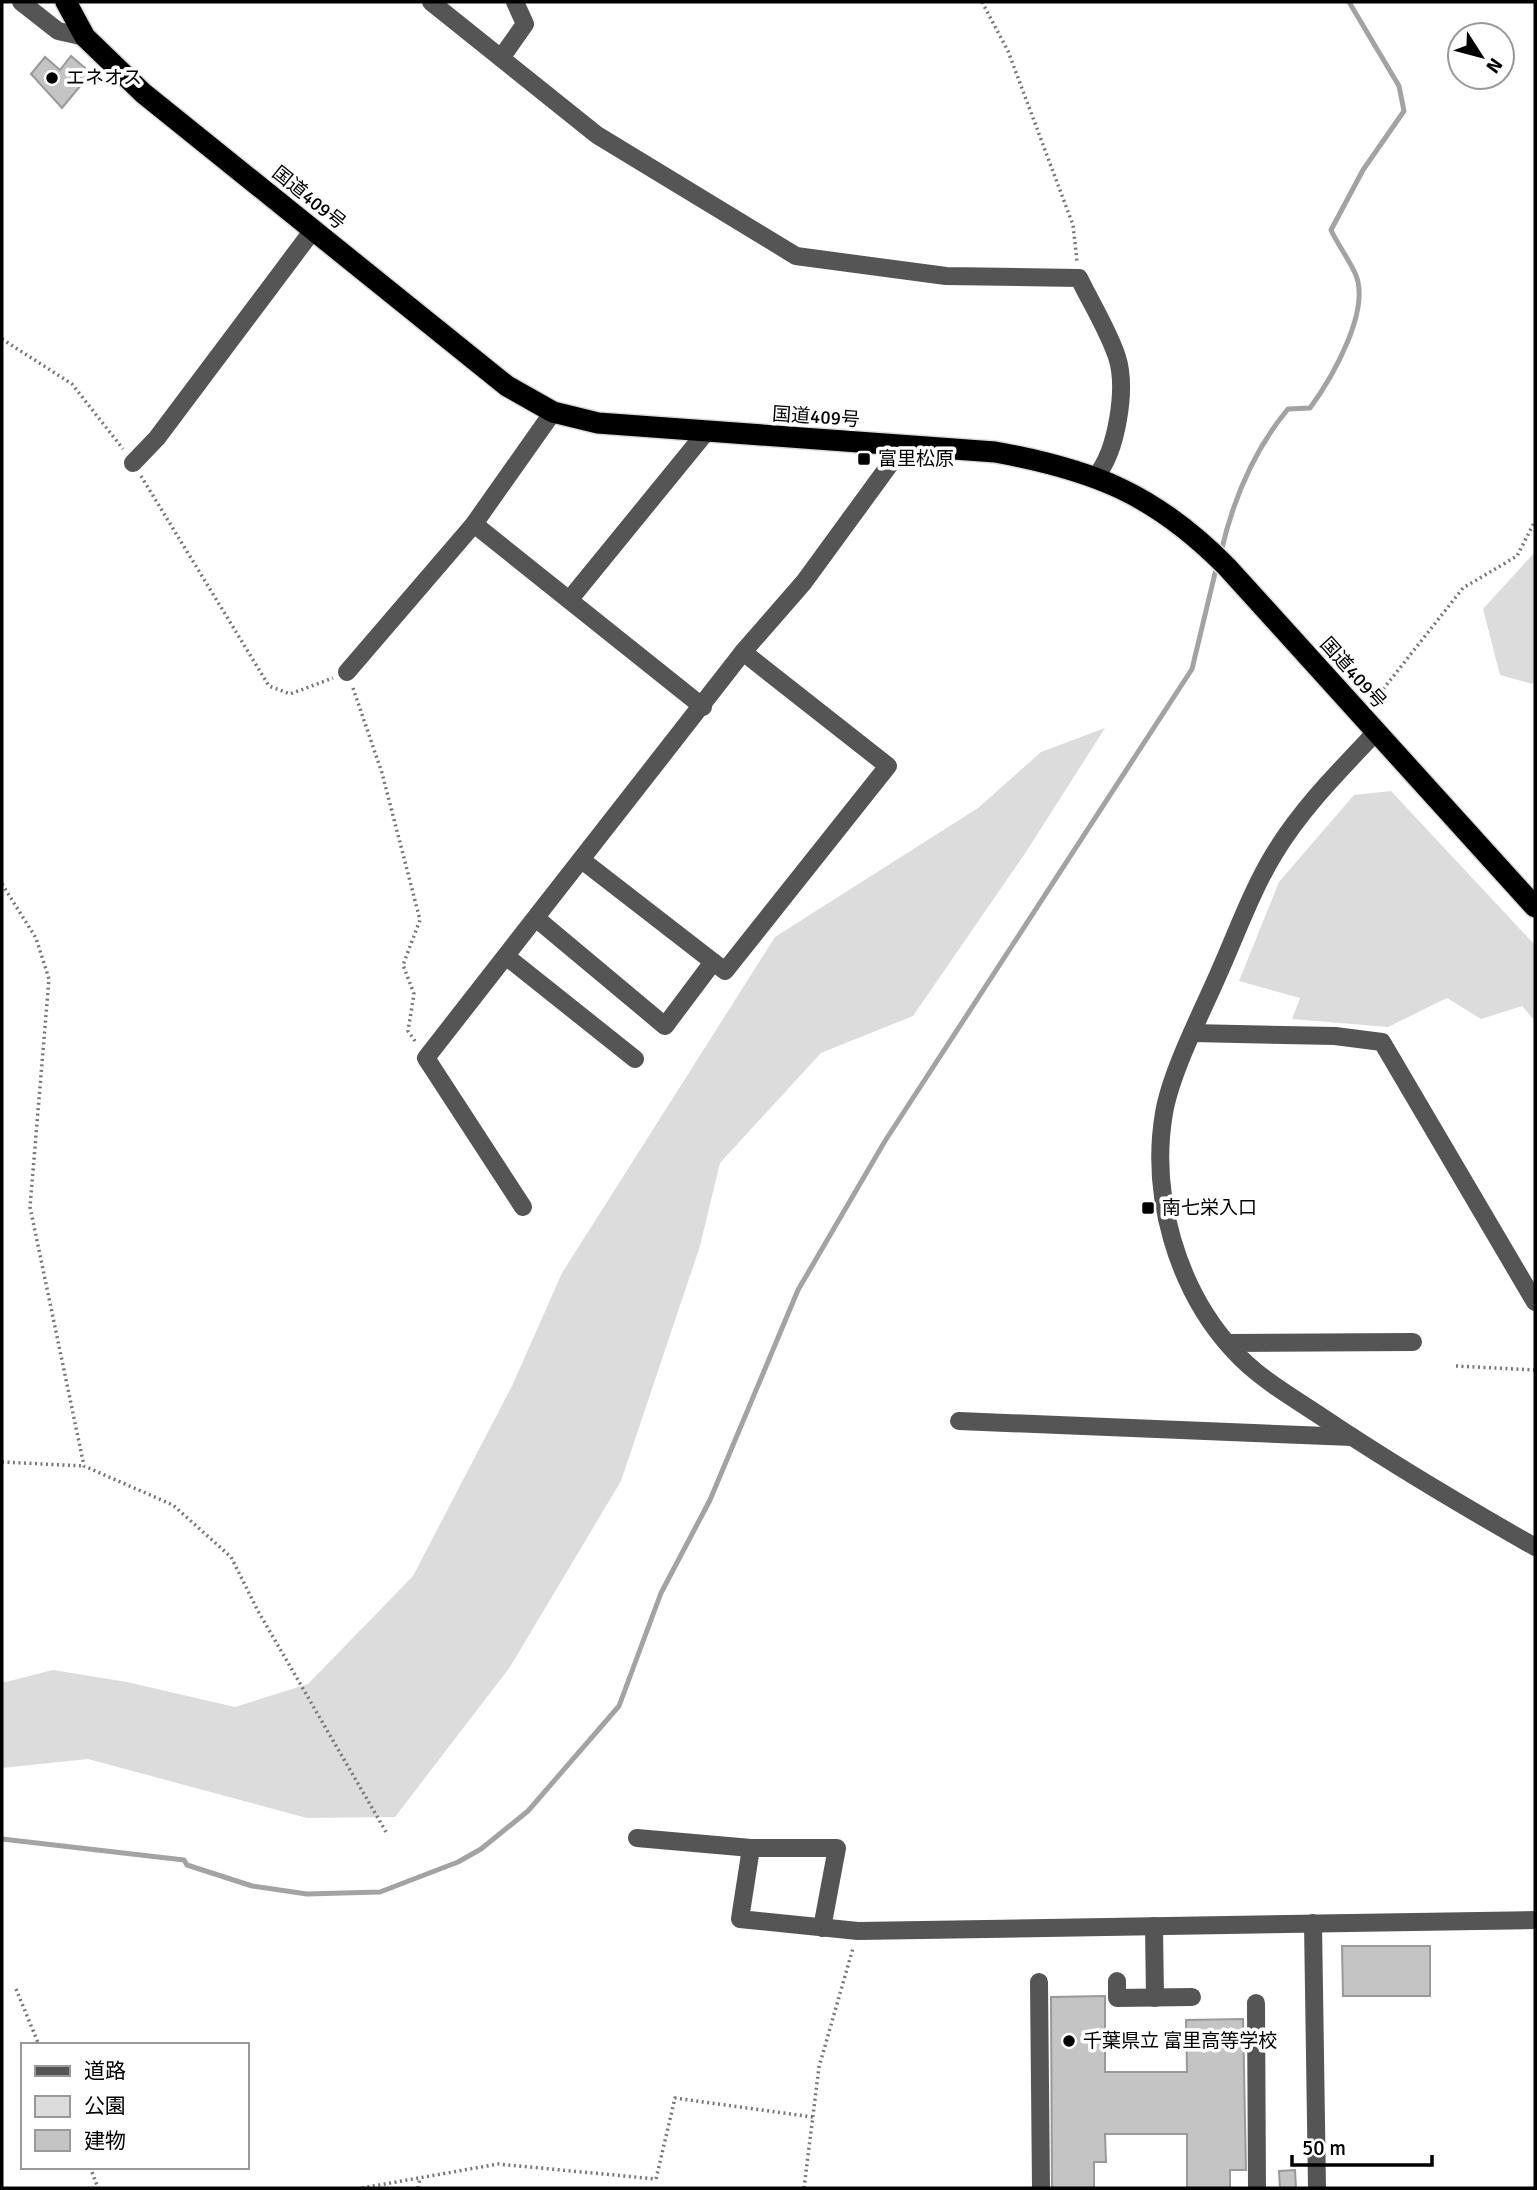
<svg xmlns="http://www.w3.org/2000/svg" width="1537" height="2190" viewBox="0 0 1537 2190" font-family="Signika,'Noto Sans JP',sans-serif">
  <rect width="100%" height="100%" fill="#fff"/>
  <g fill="#dcdcdc">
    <path d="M1535 552V680L1532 684 1500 675 1483 609Z"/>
    <path d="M1105 728 1026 852 913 1016 821 1053 720 1163 700 1246 621 1481 510 1667 395 1817 307 1818 88 1759 2 1768V1683L53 1670 127 1682 235 1707 308 1684 413 1576 512 1386 562 1273 775 937 978 808 1041 752Z"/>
    <path d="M1391 791 1535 945V1021L1522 1006 1481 1019 1447 998 1388 1027 1292 1019 1300 998 1239 981 1279 882 1354 795Z"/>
  </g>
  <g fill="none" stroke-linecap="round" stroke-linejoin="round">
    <g stroke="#a3a3a3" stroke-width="5">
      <path d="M1221 552C1233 500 1253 451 1288 409L1310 408C1332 378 1372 309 1355 273 1348 258 1338 245 1331 230L1363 170 1404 111 1399 86 1349 2"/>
      <path d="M2 1839 184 1860 187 1865 252 1886 307 1894 380 1892 458 1862 481 1849 528 1811 619 1706 661 1593 710 1500 798 1290 885 1141 1192 669 1217 565"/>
    </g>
  </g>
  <g fill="#c4c4c4" stroke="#999" stroke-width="2">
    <path d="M71 56 91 73 62 108 31 74 45 57 60 70Z"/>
    <path d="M1342 1946H1430V1996H1343Z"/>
    <path d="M1105 1996V2072H1187L1186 2020 1243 2019 1246 2170H1230V2188H1187V2134H1105L1106 2162H1094V2188H1052L1051 1997Z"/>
    <path d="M1295 2170 1296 2188H1280L1279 2171Z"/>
  </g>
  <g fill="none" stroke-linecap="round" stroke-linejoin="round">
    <g stroke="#dbdbdb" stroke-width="24">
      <path id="highway" d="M66 2 85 37 143 93 507 386 553 412 598 423 995 452C1094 470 1155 494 1227 567L1535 907"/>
    </g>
    <g stroke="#777" stroke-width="3.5" stroke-dasharray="2 3.5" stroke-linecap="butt">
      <path d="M982 2 1008 51 1073 225 1077 261"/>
      <path d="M2 339 72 384 123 449"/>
      <path d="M141 476 269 686 290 694 333 678"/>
      <path d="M353 688 382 773 420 920 403 965 414 994 408 1031 417 1044"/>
      <path d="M1373 702 1463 588 1517 556 1535 521"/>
      <path d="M2 884 36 938 49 979 30 1207 84 1466 173 1505 231 1557 258 1611 386 1832"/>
      <path d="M1456 1366 1535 1370"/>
      <path d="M2 1462 84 1466"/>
      <path d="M16 1989 39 2045"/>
      <path d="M90 2167 98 2188"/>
      <path d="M362 2188 498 2164 656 2179 675 2098 813 2117"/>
      <path d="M418 2188 420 2178"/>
      <path d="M804 2188 819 2067 853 1948"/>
    </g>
    <g stroke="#555" stroke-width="18">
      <path d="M21 2 58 31 85 37"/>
      <path d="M431 2 597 135 796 256 946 276 1079 278C1091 303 1108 330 1117 357 1127 388 1117 451 1096 476"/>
      <path d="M501 58 525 24 515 2"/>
      <path d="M133 463 157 438 313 230"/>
      <path d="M474 524 703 707"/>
      <path d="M570 599 707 431"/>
      <path d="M347 672 474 524 553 412"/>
      <path d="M1376 732C1340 770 1301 809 1274 854 1251 892 1236 935 1218 975 1201 1014 1171 1072 1164 1113 1150 1195 1177 1289 1233 1350 1258 1378 1292 1397 1322 1417 1392 1464 1463 1506 1535 1547"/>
      <path d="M583 861 725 971 888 766 743 652"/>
      <path d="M537 919 665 1026 713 962"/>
      <path d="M507 957 635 1059"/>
      <path d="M1192 1033 1335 1036 1382 1042 1535 1302"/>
      <path d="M523 1207 426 1058 743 652 804 582 904 445"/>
      <path d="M1228 1343 1413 1342"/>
      <path d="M959 1421 1352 1437"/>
      <path d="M637 1838 751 1848H837L822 1928"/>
      <path d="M751 1848 740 1919 858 1931 1535 1920"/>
      <path d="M1313 1923 1317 2188"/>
      <path d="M1154 1926 1155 1998"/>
      <path d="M1117 1981V1998L1192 1997"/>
      <path d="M1039 1982 1041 2188"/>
      <path d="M1256 2003 1257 2188"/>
    </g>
    <use href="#highway" stroke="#000" stroke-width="21"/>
  </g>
  <g fill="#000" stroke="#fff" stroke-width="2.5">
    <circle cx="52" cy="78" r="7"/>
    <rect x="857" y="452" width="14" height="14" rx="3.5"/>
    <rect x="1141" y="1201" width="14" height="14" rx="3.5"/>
    <circle cx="1069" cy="2041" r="7"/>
  </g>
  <g text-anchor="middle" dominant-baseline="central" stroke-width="7" stroke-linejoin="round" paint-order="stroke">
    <g font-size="19" fill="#000" stroke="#fff" text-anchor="start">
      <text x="66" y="78">エネオス</text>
      <text x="878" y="459">富里松原</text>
      <text x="1162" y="1208">南七栄入口</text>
      <text x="1083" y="2041">千葉県立 富里高等学校</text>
    </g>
    <g font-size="19" fill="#000" stroke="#fff">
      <text transform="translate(309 198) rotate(39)">国道409号</text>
      <text transform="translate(816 417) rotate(4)">国道409号</text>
      <text transform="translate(1353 673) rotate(48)">国道409号</text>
    </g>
  </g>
  <rect width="1537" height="2190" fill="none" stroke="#000000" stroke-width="7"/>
  <rect x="21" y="2043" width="228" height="126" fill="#ffffff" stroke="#999999" stroke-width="2"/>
  <rect x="35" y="2066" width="35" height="10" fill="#555555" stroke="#999999" stroke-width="2"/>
  <text x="84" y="2078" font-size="21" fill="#000000">道路</text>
  <rect x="35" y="2096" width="35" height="21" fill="#dcdcdc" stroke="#999999" stroke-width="2"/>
  <text x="84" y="2113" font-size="21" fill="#000000">公園</text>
  <rect x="35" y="2130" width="35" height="21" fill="#c4c4c4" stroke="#999999" stroke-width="2"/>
  <text x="84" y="2148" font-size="21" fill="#000000">建物</text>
  <g transform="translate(1481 56) rotate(126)"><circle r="33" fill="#ffffff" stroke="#999999" stroke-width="2"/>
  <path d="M0-5L12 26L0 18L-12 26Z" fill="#000000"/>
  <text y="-10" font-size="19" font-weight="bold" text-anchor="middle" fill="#000000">N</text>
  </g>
  <path d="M1292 2155v10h140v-10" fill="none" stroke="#000000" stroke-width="3.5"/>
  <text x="1302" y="2155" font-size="21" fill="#000000" stroke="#ffffff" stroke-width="5" paint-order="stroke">50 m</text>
</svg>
